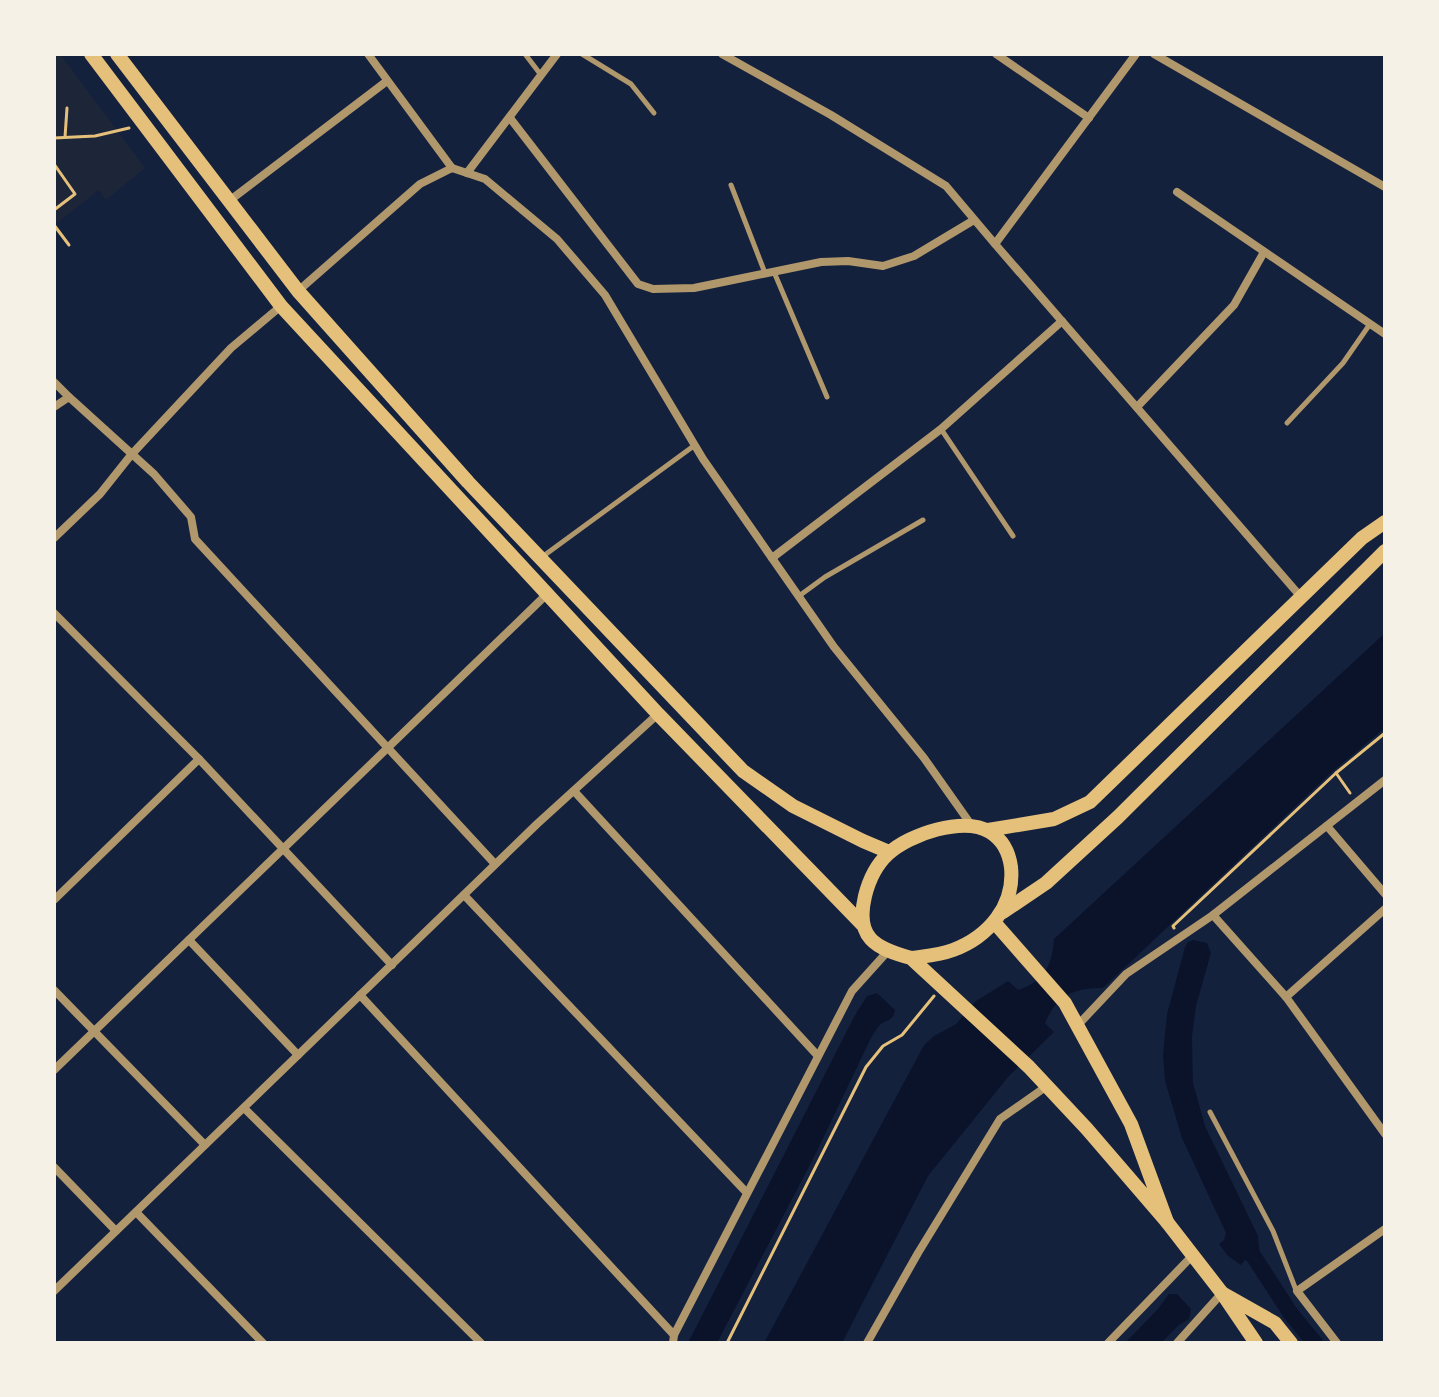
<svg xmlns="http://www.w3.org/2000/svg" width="1439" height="1397" viewBox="0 0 1439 1397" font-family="Arial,sans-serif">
  <rect width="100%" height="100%" fill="#14213d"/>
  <path fill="#1d2539" d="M54 54H60L145 168 106 200 99 190 58 222 54 220Z"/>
  <g fill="#0b132b">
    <path d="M1385 633V728L1333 771 1103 988C1074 988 1057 995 1045 1023L1054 1032 1009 1076 928 1176 842 1343H764L924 1045 934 1036 956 1024 976 1001 1008 981 1018 990C1045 981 1052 965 1054 939Z"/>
    <path d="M1193 940 1207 943 1211 953 1196 1006 1192 1037 1193 1083 1205 1126 1258 1236 1260 1259 1254 1264 1245 1260 1241 1265 1228 1256 1219 1244 1224 1240 1226 1233 1182 1138 1165 1081 1163 1055 1167 1014 1185 947 1188 942Z"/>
    <path d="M877 993 895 1010C893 1021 889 1019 881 1024 877 1027 874 1034 871 1038L815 1155 717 1343H688L855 1015 867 996Z"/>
    <path d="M1169 1294H1177L1191 1309 1189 1319 1179 1325 1161 1343H1125L1157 1310Z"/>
  </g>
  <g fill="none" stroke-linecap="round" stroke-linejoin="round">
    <path stroke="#0b132b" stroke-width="16" d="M1245 1243 1291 1314 1315 1343"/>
    <g stroke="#e5c07b" stroke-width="3">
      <path d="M65 137 67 108"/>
      <path d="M54 138 95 136 129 128"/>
      <path d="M54 164 75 194 54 210"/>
      <path d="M54 225 69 245"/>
      <path d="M1336 773 1350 793"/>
      <path d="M1174 928 1173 926 1336 773 1385 733"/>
      <path d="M727 1343 866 1067 883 1046 902 1035 934 996"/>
    </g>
    <g stroke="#b1986c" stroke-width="5">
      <path d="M525 54 541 75"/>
      <path d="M582 54 631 84 654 113"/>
      <path d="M731 185 765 273"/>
      <path d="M774 272 827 397"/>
      <path d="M1287 423 1343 363 1370 324"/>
      <path d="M941 429 1013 536"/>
      <path d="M542 557 695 445"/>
      <path d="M799 596 825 577 923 520"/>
      <path d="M1210 1112 1273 1231 1296 1290"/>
    </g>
    <g stroke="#b1986c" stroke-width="8">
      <path d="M368 54 452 168"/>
      <path d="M722 54 831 115 946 186 995 244"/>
      <path d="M996 54 1089 118"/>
      <path d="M1136 54 995 244 1301 597"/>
      <path d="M1154 54 1385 187"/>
      <path d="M510 118 638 284 653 289 694 288 821 262 848 261 883 266 914 256 974 220"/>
      <path d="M467 173 557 54"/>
      <path d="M1177 192 1385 334"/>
      <path d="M229 201 387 81"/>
      <path d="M298 291 420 184 452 168 485 179 557 239 605 295 703 459 834 647 924 758 972 826"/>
      <path d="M54 382 69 397"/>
      <path d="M54 407 69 397 154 474 191 517 195 539 495 864"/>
      <path d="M1137 407 1234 305 1264 252"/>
      <path d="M54 538 100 494 131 455 231 348 281 306"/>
      <path d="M772 558 941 429 1062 321"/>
      <path d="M54 613 199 759 392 965"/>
      <path d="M574 791 818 1056"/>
      <path d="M1327 826 1385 894"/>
      <path d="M464 895 747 1193"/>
      <path d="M54 900 199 759"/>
      <path d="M1213 915 1286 997 1385 1134"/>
      <path d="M189 940 298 1055"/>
      <path d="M54 990 205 1145"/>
      <path d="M360 995 674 1335"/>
      <path d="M1286 997 1385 909"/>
      <path d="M1077 1026 1126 974 1213 915 1385 780"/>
      <path d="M54 1070 546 595"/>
      <path d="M244 1108 481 1343"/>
      <path d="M54 1167 116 1231"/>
      <path d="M136 1212 263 1343"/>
      <path d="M54 1291 537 824 658 714"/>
      <path d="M673 1343 674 1335 852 991 888 951"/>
      <path d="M867 1343 918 1253 1000 1119 1047 1086"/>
      <path d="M1108 1343 1193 1255"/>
      <path d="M1177 1343 1222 1293"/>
      <path d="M1337 1343 1297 1291 1385 1229"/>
    </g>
    <g stroke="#e5c07b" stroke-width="14">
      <path d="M91 54 281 306 658 714 862 924"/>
      <path d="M117 54 298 291 468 482 743 771 793 806 863 841 889 852"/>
      <path d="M988 830 1054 819 1090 802 1362 538 1385 522"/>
      <path d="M1003 912 1046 883 1118 817 1385 551"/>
      <path d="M911 958C925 956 940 955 953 950 988 937 1015 906 1011 867 1009 852 1003 840 990 832 964 816 909 834 888 854 876 865 869 880 865 896 855 938 875 948 911 958L1029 1067 1087 1129 1167 1222 1131 1124 1065 1003 994 922"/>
      <path d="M1167 1222 1222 1293"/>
      <path d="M1256 1343 1222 1293 1275 1323 1291 1343"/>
    </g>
  </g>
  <rect width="1439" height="1397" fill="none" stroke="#f6f1e7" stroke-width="112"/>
</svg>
